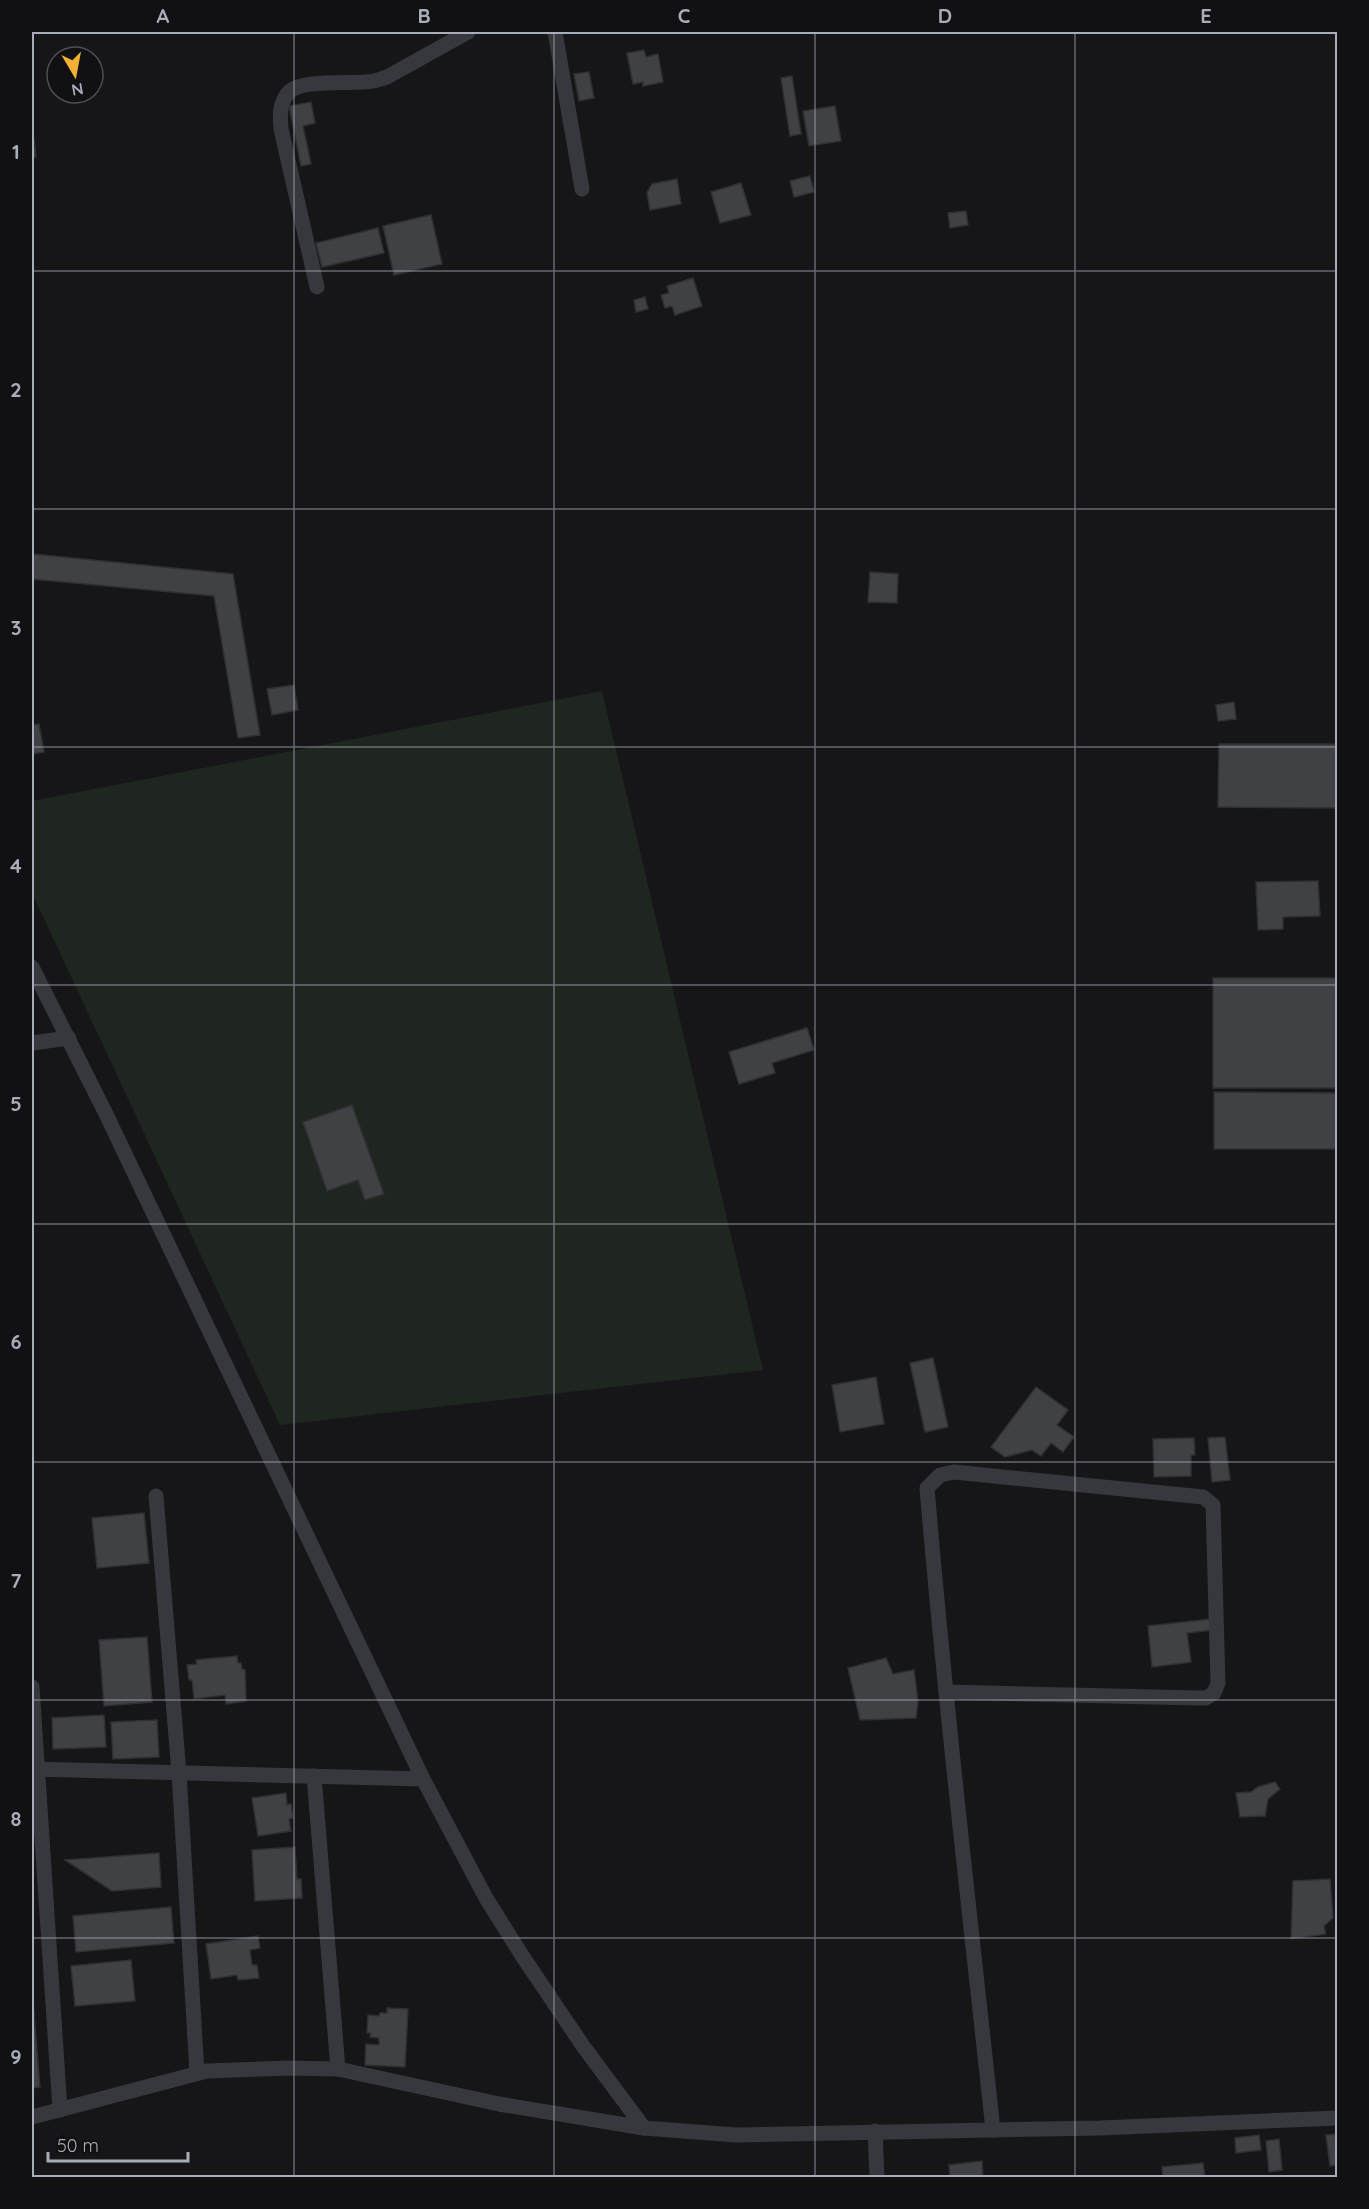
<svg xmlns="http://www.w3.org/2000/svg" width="1369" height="2209" viewBox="0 0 1369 2209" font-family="Quicksand,sans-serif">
  <rect width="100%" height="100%" fill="#161618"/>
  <path fill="#1e261f" d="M602 691 763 1370 280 1425 32 893V801Z"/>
  <g fill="#404145" stroke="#303034" stroke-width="1.5">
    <path d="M644 50 646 57 658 54 663 82 643 86V82L633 84 627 53Z"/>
    <path d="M589 72 594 98 579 101 574 74Z"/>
    <path d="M792 76 801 134 790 136 781 78Z"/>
    <path d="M311 102 315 123 303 126 311 164 301 166 289 106Z"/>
    <path d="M835 106 841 141 809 146 803 111Z"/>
    <path d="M32 139H34L36 157 32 158Z"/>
    <path d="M810 176 814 192 794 197 790 181Z"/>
    <path d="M677 179 681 204 650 210 647 193 652 184Z"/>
    <path d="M741 183 751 215 720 223 711 192Z"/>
    <path d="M966 211 968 225 950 228 948 213Z"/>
    <path d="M431 215 442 264 394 275 383 226Z"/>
    <path d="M378 228 384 253 322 267 316 243Z"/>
    <path d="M693 278 702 306 675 315 672 306 665 308 661 295 669 293 667 286Z"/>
    <path d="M645 297 648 309 636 312 634 300Z"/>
    <path d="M32 554 233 574 260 735 238 738 214 596 32 579Z"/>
    <path d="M870 572 898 574 897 603 868 602Z"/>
    <path d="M294 685 298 710 272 715 267 689Z"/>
    <path d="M1234 702 1236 719 1218 721 1216 705Z"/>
    <path d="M39 724 44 752 32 754V725Z"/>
    <path d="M1219 744H1338V808L1218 807Z"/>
    <path d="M1318 881 1320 916 1283 917V929L1258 930 1256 882Z"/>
    <rect x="1213" y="978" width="125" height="110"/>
    <path d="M807 1028 814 1050 772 1063 775 1073 739 1084 729 1052Z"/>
    <path d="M1214 1092 1338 1093V1149H1214Z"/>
    <path d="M352 1105 384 1194 365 1200 358 1180 327 1191 303 1122Z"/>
    <path d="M933 1358 948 1427 925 1432 910 1363Z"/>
    <path d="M876 1377 884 1424 840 1432 832 1385Z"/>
    <path d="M1036 1387 1068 1410 1057 1425 1074 1437 1063 1452 1051 1443 1041 1456 1032 1450 1005 1457 991 1447Z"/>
    <path d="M1225 1437 1230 1480 1212 1482 1208 1438Z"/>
    <path d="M1194 1438 1195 1455H1191V1476L1154 1477 1153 1439Z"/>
    <path d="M144 1513 149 1563 97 1568 92 1518Z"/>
    <path d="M1211 1619 1212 1630 1187 1633 1191 1662 1152 1667 1148 1626Z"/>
    <path d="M147 1637 152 1702 104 1706 99 1640Z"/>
    <path d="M237 1656 238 1663H241L242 1669 245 1670 246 1701 226 1704 225 1695 194 1699 192 1680H189L187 1665 197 1664 196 1660Z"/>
    <path d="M886 1658 893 1674 914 1670 918 1701 916 1718 860 1720 848 1668Z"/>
    <path d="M104 1715 106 1747 53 1749 52 1718Z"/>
    <path d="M157 1720 159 1757 113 1759 111 1722Z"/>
    <path d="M1275 1782 1280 1789 1268 1799 1265 1816 1240 1817 1236 1793 1251 1792 1258 1787Z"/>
    <path d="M286 1793 287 1805 291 1804 293 1818 289 1819 291 1831 258 1836 252 1798Z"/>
    <path d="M295 1847 297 1879H301L302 1898 255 1901 252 1850Z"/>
    <path d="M159 1853 161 1887 112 1891 65 1860Z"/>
    <path d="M1330 1879 1333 1918 1324 1926 1326 1934 1291 1939 1293 1881Z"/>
    <path d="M171 1907 174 1943 76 1952 73 1916Z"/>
    <path d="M258 1936 260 1948 250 1950 252 1965H257L259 1978 238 1980 237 1975 211 1979 206 1944Z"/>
    <path d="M131 1960 135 2001 75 2006 71 1966Z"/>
    <path d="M32 1989 40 2087 32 2088Z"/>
    <path d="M387 2008 408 2009 405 2067 365 2065 366 2044 379 2045V2038L370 2037 371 2033H367L368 2015 379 2016 380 2013H387Z"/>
    <path d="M1338 2134V2165L1330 2166 1326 2135Z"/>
    <path d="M1259 2135 1261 2150 1236 2153 1235 2138Z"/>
    <path d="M1279 2139 1282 2170 1269 2172 1266 2141Z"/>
    <path d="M982 2161 983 2178H950L949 2165Z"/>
    <path d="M1203 2163 1205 2178H1163L1162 2167Z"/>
  </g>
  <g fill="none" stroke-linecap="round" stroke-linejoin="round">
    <g stroke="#37383d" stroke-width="15">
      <path d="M555 32 582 189"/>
      <path d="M317 287 281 129C280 117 279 104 288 93 300 78 354 85 374 81 378 80 383 78 387 77L468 32"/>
      <path d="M32 967 106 1114 423 1779 486 1898 521 1954 583 2046 644 2128 736 2135 1100 2128 1338 2118"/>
      <path d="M32 1043 69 1038"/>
      <path d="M156 1496 179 1773 197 2073"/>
      <path d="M32 1687 60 2110"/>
      <path d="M946 1692 1197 1698H1206L1214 1693 1218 1683 1213 1505 1203 1497 954 1472 940 1475 927 1488C945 1702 970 1916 993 2130"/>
      <path d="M32 1769 423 1779"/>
      <path d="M314 1776 338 2069"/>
      <path d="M32 2117 207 2071 288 2068 338 2069 499 2104 644 2128"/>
      <path d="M875 2131 877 2178"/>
    </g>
  </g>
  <path fill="none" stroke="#a8adb8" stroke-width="1.5" stroke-opacity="0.55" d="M294 32V2178M554 32V2178M815 32V2178M1075 32V2178M32 271H1338M32 509H1338M32 747H1338M32 985H1338M32 1224H1338M32 1462H1338M32 1700H1338M32 1938H1338"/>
  <rect width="1369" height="2209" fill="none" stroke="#111113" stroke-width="66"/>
  <g transform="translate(75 75) rotate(170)"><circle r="28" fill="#111113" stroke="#4d4f55" stroke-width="1.5"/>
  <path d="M0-4.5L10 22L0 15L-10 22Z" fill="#f2b134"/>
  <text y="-9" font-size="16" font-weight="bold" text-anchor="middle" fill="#a8adb8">N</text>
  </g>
  <path d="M48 2152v9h140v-9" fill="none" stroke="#a8adb8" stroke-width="3"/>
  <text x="57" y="2152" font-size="18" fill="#a8adb8" stroke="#111113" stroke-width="4.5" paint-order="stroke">50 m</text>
  <rect x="33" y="33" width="1303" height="2143" fill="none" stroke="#a8adb8" stroke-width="2"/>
  <g font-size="20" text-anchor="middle" font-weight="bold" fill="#a8adb8">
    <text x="163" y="23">A</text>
    <text x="424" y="23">B</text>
    <text x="684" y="23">C</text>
    <text x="945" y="23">D</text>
    <text x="1206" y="23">E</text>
    <text x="16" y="159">1</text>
    <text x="16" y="397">2</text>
    <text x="16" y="635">3</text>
    <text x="16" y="873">4</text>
    <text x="16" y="1111">5</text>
    <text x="16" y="1349">6</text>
    <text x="16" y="1588">7</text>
    <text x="16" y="1826">8</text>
    <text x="16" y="2064">9</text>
  </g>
</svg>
